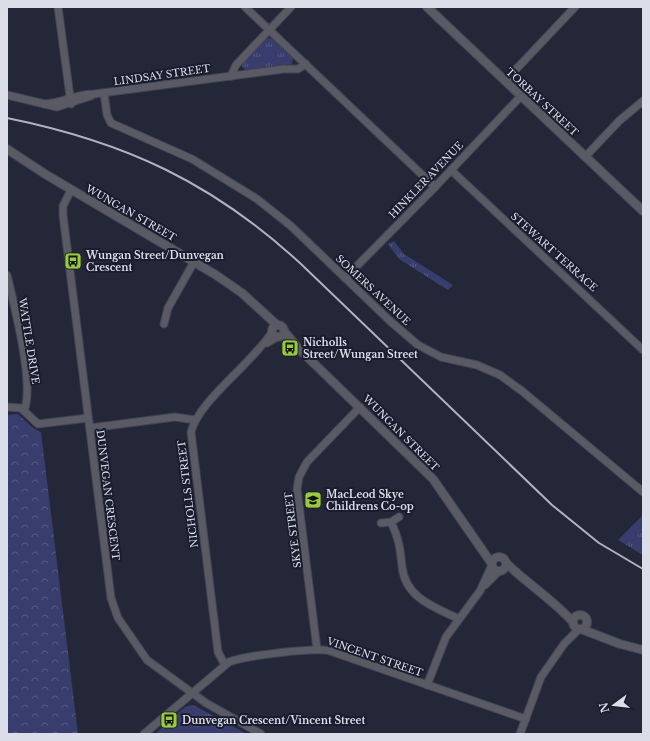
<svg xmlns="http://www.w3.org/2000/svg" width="650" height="741" viewBox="0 0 650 741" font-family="'Libre Baskerville',serif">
  <defs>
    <pattern id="grass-tufts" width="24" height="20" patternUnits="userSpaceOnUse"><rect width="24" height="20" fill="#383d6e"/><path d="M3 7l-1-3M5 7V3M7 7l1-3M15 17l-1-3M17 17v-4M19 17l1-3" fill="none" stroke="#545983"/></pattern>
    <pattern id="forest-crowns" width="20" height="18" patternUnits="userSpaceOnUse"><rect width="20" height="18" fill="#383d6e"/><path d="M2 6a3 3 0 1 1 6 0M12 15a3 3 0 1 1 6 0" fill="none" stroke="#545983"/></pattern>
  </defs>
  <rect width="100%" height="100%" fill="#242738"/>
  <g fill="url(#grass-tufts)">
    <path d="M270 38 274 40 293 57 292 64 245 70 242 66 243 63 265 40Z"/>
    <path d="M394 241 404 254 453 285 448 290 399 259 388 244Z"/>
    <path d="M643 515V555L618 540Z"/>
    <path d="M192 705 195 706 247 734H155L185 707Z"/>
  </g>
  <path fill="url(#forest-crowns)" d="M18 414 33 428 41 432 78 734H7V415Z"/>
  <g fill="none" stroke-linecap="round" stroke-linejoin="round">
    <g stroke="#414454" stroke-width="9">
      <g id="minor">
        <path d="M58 7 71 104"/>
        <path d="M245 7 435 187"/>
        <path d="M231 76 236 65 291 7"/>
        <path d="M505 81 575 7"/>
        <path d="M104 93 107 115 111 123 192 159 257 199 291 226 390 321 418 345 441 357 477 365 500 375 522 391 643 492"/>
        <path d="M7 95 57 107 91 96"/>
        <path d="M44 104C62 103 76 94 94 94L284 69H298L306 64"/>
        <path d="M585 157 619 121 643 101"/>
        <path d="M451 170 643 350"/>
        <path d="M71 190 63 206V215L111 598 118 618 147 660 206 703 261 734"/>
        <path d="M7 275C14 305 35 384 24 411"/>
        <path d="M345 278 435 187 521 96"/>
        <path d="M164 324 168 308 194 262"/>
        <path d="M267 343 277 337"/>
        <path d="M7 407 21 408 38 424 88 418"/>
        <path d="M90 428 175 417 195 420"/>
        <path d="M391 522C399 539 400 548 402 566 405 598 434 607 459 619"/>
        <path d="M381 523 391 522 399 517"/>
        <path d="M485 585 499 571"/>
        <path d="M317 649 297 489 299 477 307 462 360 407"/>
        <path d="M225 665 218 652 191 432C199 400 253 363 272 332"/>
        <path d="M427 685 446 637 480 591 492 565"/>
        <path d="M144 734 229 662C243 656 316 647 330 651L526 719"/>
        <path d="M520 734 541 677 564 644 579 629"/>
      </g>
    </g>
    <g stroke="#414454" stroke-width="10">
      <g id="tertiary">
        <path d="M427 7 643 211"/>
        <path d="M7 149 45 174 216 275 242 293 277 325"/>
        <circle cx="278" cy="331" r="6"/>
        <path d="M284 331 297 347 433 479 492 564"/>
        <circle cx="499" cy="564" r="7"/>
        <path d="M506 563C528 584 553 600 573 622"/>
        <circle cx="580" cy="622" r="7"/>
        <path d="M581 629 620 644 643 650"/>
      </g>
    </g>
    <use href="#minor" stroke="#595a63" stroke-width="7"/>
    <use href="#tertiary" stroke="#595a63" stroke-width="8"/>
    <path stroke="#b0b2bf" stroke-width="2" d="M7 118C125 142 212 182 301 264L552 505 599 543 643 569"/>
  </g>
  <defs>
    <g id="bus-square" transform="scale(0.9)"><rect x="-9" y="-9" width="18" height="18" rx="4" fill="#97cc38" stroke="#1b1d2e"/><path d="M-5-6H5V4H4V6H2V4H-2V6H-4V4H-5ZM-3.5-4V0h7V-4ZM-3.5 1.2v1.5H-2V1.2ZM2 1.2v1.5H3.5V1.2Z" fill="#111"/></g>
    <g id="school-square" transform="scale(0.9)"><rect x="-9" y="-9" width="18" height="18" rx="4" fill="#97cc38" stroke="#1b1d2e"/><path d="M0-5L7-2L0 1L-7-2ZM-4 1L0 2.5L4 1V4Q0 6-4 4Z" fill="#111"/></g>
  </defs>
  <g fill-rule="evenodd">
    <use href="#bus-square" x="73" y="261"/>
    <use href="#bus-square" x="290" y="348"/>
    <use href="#school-square" x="313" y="500"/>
    <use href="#bus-square" x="169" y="720"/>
  </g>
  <g text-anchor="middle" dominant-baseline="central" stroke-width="4" stroke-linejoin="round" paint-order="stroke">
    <g font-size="10" fill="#dbdde9" stroke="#1b1d2e">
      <text transform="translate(162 75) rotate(-8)">LINDSAY STREET</text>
      <text transform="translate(542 102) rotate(43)">TORBAY STREET</text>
      <text transform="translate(426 180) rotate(-46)">HINKLER AVENUE</text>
      <text transform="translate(131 213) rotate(30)">WUNGAN STREET</text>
      <text transform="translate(554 252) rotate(42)">STEWART TERRACE</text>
      <text transform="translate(373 290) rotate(43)">SOMERS AVENUE</text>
      <text transform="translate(29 341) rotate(81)">WATTLE DRIVE</text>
      <text transform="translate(401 433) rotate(45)">WUNGAN STREET</text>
      <text transform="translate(188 494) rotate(-97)">NICHOLLS STREET</text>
      <text transform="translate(108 495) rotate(83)">DUNVEGAN CRESCENT</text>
      <text transform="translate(293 530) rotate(-97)">SKYE STREET</text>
      <text transform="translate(375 657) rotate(19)">VINCENT STREET</text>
    </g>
    <g font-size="10" font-weight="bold" fill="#dbdde9" stroke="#1b1d2e" text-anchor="start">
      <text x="86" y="255">Wungan Street/Dunvegan<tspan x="86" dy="12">Crescent</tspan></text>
      <text x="303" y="342">Nicholls<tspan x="303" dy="12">Street/Wungan Street</tspan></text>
      <text x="326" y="494">MacLeod Skye<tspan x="326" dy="12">Childrens Co-op</tspan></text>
      <text x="182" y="720">Dunvegan Crescent/Vincent Street</text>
    </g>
  </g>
  <rect width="650" height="741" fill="none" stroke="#dbdde9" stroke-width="16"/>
  <g transform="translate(614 705) rotate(255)" stroke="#1b1d2e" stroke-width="3" paint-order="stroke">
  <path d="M0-3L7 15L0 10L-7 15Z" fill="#dbdde9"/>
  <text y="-6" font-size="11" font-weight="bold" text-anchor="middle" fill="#dbdde9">N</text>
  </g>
</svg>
